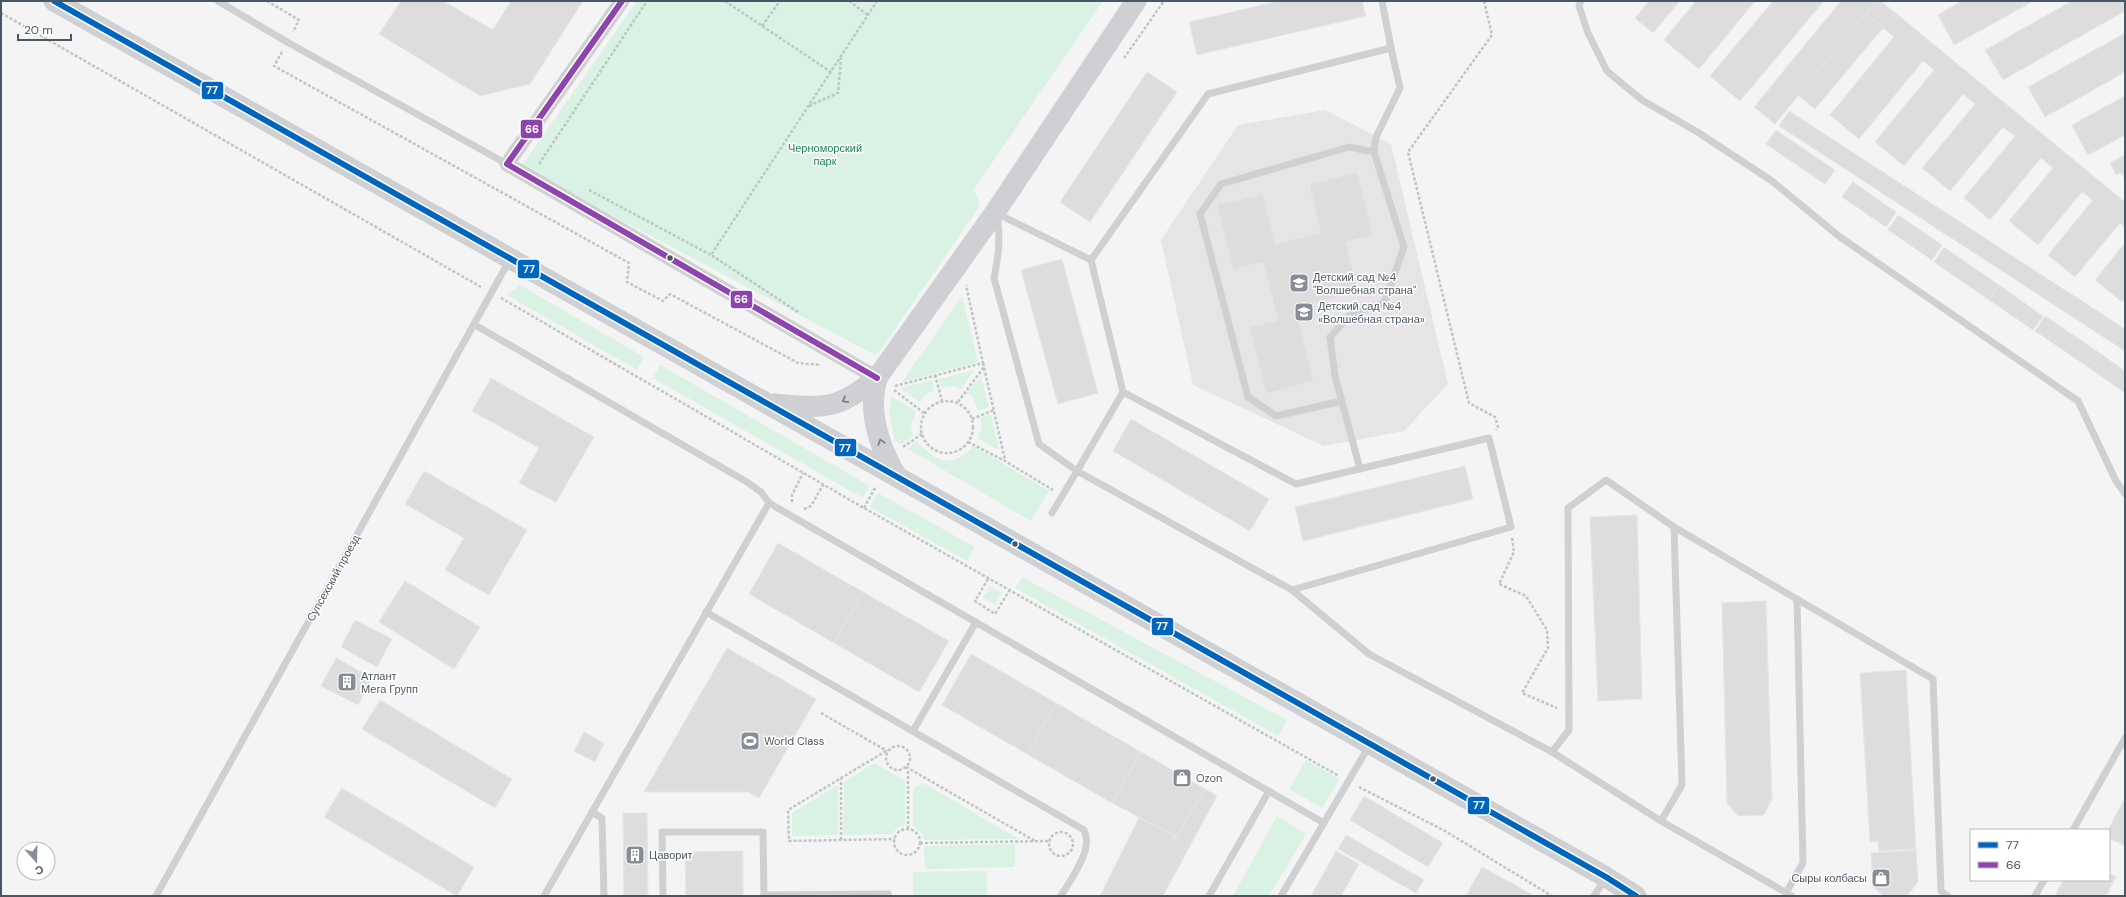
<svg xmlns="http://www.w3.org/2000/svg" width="2126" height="897" viewBox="0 0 2126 897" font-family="'DM Sans',sans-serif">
  <rect width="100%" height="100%" fill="#f4f4f4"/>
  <path fill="#e6e5e6" d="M1325 110 1391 144 1448 384 1404 431 1324 446 1193 385 1161 240 1238 125Z"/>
  <g fill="#d9f2e3">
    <path d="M637 1H1103L974 189 980 206 879 352 875 355 521 167Z"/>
    <path d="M520 285 644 357 637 370 507 295Z"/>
    <path d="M962 296 978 362 902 382Z"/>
    <path d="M660 365 870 486 863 498 653 378Z"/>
    <path d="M974 370 961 389 952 386 941 388 939 379Z"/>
    <path d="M981 377 989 407 978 411 973 397 966 393Z"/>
    <path d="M932 380 935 390 925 395 920 402 900 388Z"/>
    <path d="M891 396 916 411 911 425 913 436 901 444 895 441 889 412Z"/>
    <path d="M991 415 999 450 977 438 982 428 980 417Z"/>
    <path d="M916 441C937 462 950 470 974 446L1049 491 1031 521 908 449Z"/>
    <path d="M878 493 975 547 967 561 870 507Z"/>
    <path d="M1022 577 1287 720 1278 736 1015 588Z"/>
    <path d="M990 586 1002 593 995 605 983 598Z"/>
    <path d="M1306 760 1339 779 1322 808 1289 789Z"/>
    <path d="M874 763 905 781V825L898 827 892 834 843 835 844 782Z"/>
    <path d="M923 783 1019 839 924 840 922 833 913 826V789Z"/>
    <path d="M838 785V835L792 836V813Z"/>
    <path d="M1277 816 1306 834 1269 896H1233Z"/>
    <path d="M1015 844V867L925 869 924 846Z"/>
    <path d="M987 871V896H913V872Z"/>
  </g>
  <g fill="#ddddde" stroke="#e5e6e7">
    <path d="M401 1H443L493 30 511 1H583L530 84 480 96 379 34Z"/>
    <path d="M1279 1H1362L1366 16 1197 55 1189 22Z"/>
    <path d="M1649 1H1680L1653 33 1635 18Z"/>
    <path d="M1696 1H1755L1699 69 1664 40Z"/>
    <path d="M1773 1H1824L1740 101 1710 76Z"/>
    <path d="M1841 1H1877L1775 124 1754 107Z"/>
    <path d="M1877 1H1881L2125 202V227L2120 223 2075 277 2048 255 2093 200 2082 192 2038 245 2009 221 2053 168 2041 158 1990 220 1964 198 2015 136 2003 127 1950 191 1922 168 1975 104 1963 94 1904 166 1875 142 1934 70 1923 61 1859 139 1830 115 1894 37 1866 14Z"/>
    <path d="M1962 1H2034L1954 45 1938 15Z"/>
    <path d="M2072 1H2125V11L2003 80 1985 50Z"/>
    <path d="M1866 14 1883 28 1815 109 1798 95Z"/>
    <path d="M2125 33V72L2045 117 2028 87Z"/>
    <path d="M1147 72 1177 92 1090 222 1060 202Z"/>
    <path d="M2125 96V135L2088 155 2072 125Z"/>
    <path d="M1789 111 2125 329V351L1779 126Z"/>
    <path d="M1776 130 1835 170 1825 184 1766 144Z"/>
    <path d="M2125 155V180L2121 172 2116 175 2110 163Z"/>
    <path d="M1357 172 1373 235 1346 242 1358 292 1295 308 1314 381 1266 394 1249 327 1278 320 1263 262 1233 270 1217 205 1263 194 1275 244 1321 233 1309 184Z"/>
    <path d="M1853 182 1896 212 1886 227 1842 197Z"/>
    <path d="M1898 215 1942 245 1932 260 1888 230Z"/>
    <path d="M2125 243V298L2122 302 2095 280Z"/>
    <path d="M1944 247 1999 285 1989 300 1934 262Z"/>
    <path d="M1062 259 1098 393 1058 404 1021 270Z"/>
    <path d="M1999 285 2043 316 2033 330 1989 300Z"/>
    <path d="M2045 316 2101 354 2091 369 2035 331Z"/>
    <path d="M2101 354 2125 371V393L2091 369Z"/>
    <path d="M491 378 594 437 556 502 519 483 539 448 472 411Z"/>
    <path d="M1131 419 1269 499 1250 531 1113 451Z"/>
    <path d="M1465 466 1473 499 1303 541 1295 507Z"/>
    <path d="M424 471 527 530 489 595 445 570 464 538 405 504Z"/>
    <path d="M1637 515 1642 699 1598 701 1590 517Z"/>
    <path d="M778 543 863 592 834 643 749 594Z"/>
    <path d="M405 581 480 627 454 669 379 622Z"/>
    <path d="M863 592 949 641 919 692 834 643Z"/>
    <path d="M1766 601 1772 799 1764 815 1738 816 1727 803 1722 603Z"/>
    <path d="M355 620 392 639 377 667 341 647Z"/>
    <path d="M727 648 816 699 759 798 748 792H644Z"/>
    <path d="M971 654 1056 703 1027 754 942 705Z"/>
    <path d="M336 658 372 678 358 705 321 686Z"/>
    <path d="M1906 670 1916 849 1879 851 1878 841 1870 842 1860 673Z"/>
    <path d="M380 700 512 779 495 808 362 729Z"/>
    <path d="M1056 703 1141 752 1112 803 1027 754Z"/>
    <path d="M584 732 604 743 595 762 574 751Z"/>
    <path d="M1141 752 1205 789 1175 839H1173L1175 836 1112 803Z"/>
    <path d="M342 788 474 867 457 896 324 817Z"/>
    <path d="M1205 789 1217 796 1163 896H1100L1139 818 1175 836 1173 839H1175Z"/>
    <path d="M1364 796 1443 843 1428 867 1350 820Z"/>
    <path d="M2125 798V846L2109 838 2108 830Z"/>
    <path d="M623 813H647L648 896H624Z"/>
    <path d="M1346 835 1424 880 1416 893 1338 849Z"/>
    <path d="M1916 850 1918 882 1907 896H1884L1873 887 1871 853Z"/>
    <path d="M743 851V896H686L685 852Z"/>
    <path d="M1336 851 1359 864 1341 896H1311Z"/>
    <path d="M1482 867 1535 896H1471L1467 894Z"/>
    <path d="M2109 873 2116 877 2106 896H2055L2063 880H2109Z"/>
  </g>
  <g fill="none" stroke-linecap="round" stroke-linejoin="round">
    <g stroke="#bcc7c4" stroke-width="2.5" stroke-dasharray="3 2" stroke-linecap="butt">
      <path d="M267 1 299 20 293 32"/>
      <path d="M725 1 831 72"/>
      <path d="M849 1 868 15"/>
      <path d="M1484 1 1492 35 1408 152 1469 403 1495 417 1498 427 1496 430"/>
      <path d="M1 13 481 287"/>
      <path d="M762 26 780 1"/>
      <path d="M282 52 274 66 629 263 627 282 663 301 670 294 798 363 821 365"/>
      <path d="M1124 58 1164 1"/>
      <path d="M809 106 838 93 841 58"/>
      <path d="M539 164 647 1"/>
      <path d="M589 190 711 255"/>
      <path d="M501 298 864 508 1339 776"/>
      <path d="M798 312 711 255 877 1"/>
      <path d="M983 363 1005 460"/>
      <path d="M935 375 942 401"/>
      <path d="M895 386 983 363 966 285"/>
      <path d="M894 390 924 413"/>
      <circle cx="947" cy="427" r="26"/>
      <path d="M958 402 984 367"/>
      <path d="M972 419 994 410"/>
      <path d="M968 442 1005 461 1053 490"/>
      <path d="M903 447 922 434"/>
      <path d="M792 502V495L803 473"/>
      <path d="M864 508 876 486"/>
      <path d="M804 509 811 506 823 485"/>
      <path d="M1512 538 1514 552 1499 584 1526 596 1547 630 1548 648 1522 693 1557 708"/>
      <path d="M988 579 975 601 995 614 1009 591"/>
      <path d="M821 713 887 751"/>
      <circle cx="898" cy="758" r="12"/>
      <path d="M886 751 788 810 789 841 895 839"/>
      <path d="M906 767 1035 841"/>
      <path d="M1359 787 1445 831 1552 896"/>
      <circle cx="907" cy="842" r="13"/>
      <path d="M908 829V769"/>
      <circle cx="1061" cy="844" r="12"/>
      <path d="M841 840V779"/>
      <path d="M920 843 1050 841"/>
    </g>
    <g stroke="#ced0d2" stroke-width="7">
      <path d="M218 1 287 42 507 164"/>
      <path d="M1581 1 1579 6 1588 33 1607 71 1642 100 1699 133 1772 181 1840 237 2078 401 2116 481 2125 494"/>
      <path d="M1374 152 1376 137 1400 88 1391 48"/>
      <path d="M997 212 1008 219 1091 260"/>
      <path d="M997 218C1001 238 998 258 994 278L1039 444 1077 471 1052 513"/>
      <path d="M475 325 747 482 761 492 769 503 1324 823"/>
      <path d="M1123 392 1077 471 1292 590 1369 654 1552 752 1661 821 1792 896"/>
      <path d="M1342 401 1276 416 1248 397 1200 214 1221 184 1349 147 1374 152 1404 247 1384 303 1350 315 1330 337 1335 376 1360 469"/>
      <path d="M1292 590 1511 527 1489 438 1296 484 1123 392 1091 260 1208 94 1391 48 1382 1"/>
      <path d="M706 612 1084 830C1094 849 1071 879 1061 896"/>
      <path d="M913 731 976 622"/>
      <path d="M1552 752 1569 730 1568 508 1606 480 1674 527"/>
      <path d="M592 812 602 818 604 896"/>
      <path d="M1661 821 1682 785 1674 527 1933 679 1941 891 1948 896"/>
      <path d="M2073 830 2125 738"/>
      <path d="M1786 893 1803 863 1797 599"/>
      <path d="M764 895 888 894V896"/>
      <path d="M156 896 509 261"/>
      <path d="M544 896 769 503"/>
      <path d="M663 896 662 832H763L764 896"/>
      <path d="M1209 896 1269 791"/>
      <path d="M1281 896 1369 746"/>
      <path d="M1594 896 1605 879"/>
      <path d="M2035 896 2044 880"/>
    </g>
    <path stroke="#ced0d2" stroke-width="15" d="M622 1 507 164 877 378"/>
    <g stroke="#ced0d4" stroke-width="21">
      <path d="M54 1 1606 877 1636 896"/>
      <path d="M774 404C824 408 836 411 877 378"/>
      <path d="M897 477C880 448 867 412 877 378L996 211 1136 1"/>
    </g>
    <g stroke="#fff" stroke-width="9">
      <path id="bus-1" d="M54 1 1606 877 1636 896"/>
    </g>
    <g stroke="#fff" stroke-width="9">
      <path id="bus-2" d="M622 1 507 164 877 378"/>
    </g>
    <use href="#bus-1" stroke="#0065bd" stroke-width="6"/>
    <use href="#bus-2" stroke="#8e44ad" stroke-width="6"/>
  </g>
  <defs><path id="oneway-chevron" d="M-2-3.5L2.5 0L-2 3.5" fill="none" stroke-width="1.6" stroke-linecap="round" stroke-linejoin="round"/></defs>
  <g stroke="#727b84">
    <use href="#oneway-chevron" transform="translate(845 400) rotate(152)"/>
    <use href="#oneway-chevron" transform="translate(881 442) rotate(-108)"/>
  </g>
  <defs>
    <g id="school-square" transform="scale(1)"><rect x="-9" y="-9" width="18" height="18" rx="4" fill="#868d94" stroke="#fff"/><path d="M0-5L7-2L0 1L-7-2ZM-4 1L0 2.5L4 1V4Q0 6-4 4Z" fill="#fff"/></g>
    <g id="building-square" transform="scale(1)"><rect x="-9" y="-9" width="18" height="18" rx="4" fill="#868d94" stroke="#fff"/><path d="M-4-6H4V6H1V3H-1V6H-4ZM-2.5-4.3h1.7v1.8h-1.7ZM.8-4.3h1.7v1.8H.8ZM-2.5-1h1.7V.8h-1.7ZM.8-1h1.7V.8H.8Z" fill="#fff"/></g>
    <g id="stadium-square" transform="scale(1)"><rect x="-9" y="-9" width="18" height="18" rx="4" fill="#868d94" stroke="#fff"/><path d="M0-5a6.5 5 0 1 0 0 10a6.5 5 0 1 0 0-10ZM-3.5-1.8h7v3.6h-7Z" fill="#fff"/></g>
    <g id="shop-square" transform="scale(1)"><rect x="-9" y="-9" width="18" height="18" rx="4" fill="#868d94" stroke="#fff"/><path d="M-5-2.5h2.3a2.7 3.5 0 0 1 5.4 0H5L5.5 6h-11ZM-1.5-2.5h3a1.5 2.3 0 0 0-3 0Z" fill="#fff"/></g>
  </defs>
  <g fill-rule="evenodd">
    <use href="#school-square" x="1299" y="283"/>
    <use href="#school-square" x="1304" y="312"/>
    <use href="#building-square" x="347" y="682"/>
    <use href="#stadium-square" x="750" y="741"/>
    <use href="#shop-square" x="1182" y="778"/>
    <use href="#building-square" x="635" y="855"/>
    <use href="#shop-square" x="1881" y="878"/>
  </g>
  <g fill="#4a5661" stroke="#fff" stroke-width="1.5">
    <circle cx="670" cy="258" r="3.5"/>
    <circle cx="1015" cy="544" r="3.5"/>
    <circle cx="1433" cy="779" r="3.5"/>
  </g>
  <g text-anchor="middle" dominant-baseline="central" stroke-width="3" stroke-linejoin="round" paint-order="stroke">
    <g font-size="11" fill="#17864f" stroke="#fff">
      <text x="825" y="148">Черноморский<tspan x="825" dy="13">парк</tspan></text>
    </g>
    <g font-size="11" fill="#4a5661" stroke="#fff" text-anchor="start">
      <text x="1313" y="277">Детский сад №4<tspan x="1313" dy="13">"Волшебная страна"</tspan></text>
      <text x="1318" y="306">Детский сад №4<tspan x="1318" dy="13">«Волшебная страна»</tspan></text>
      <text x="361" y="676">Атлант<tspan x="361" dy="13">Мега Групп</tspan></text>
      <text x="764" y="741">World Class</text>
      <text x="1196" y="778">Ozon</text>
      <text x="649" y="855">Цаворит</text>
      <text x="1867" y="878" text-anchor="end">Сыры колбасы</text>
    </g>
    <g font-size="11" fill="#4a5661" stroke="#fff">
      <text transform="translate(333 578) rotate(-61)">Супсехский проезд</text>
    </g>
  </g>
  <g stroke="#fff" stroke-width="1.5">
    <rect x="201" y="81" width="23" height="19" rx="4" fill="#0065bd"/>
    <rect x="520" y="119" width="23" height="20" rx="4" fill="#8e44ad"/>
    <rect x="517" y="259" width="23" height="20" rx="4" fill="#0065bd"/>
    <rect x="730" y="290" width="23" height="19" rx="4" fill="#8e44ad"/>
    <rect x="834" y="438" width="23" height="19" rx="4" fill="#0065bd"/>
    <rect x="1151" y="617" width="23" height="19" rx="4" fill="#0065bd"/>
    <rect x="1467" y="796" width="23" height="19" rx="4" fill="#0065bd"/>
  </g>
  <g font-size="11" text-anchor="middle" font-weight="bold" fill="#fff">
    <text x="212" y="94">77</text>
    <text x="532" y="133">66</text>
    <text x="529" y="273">77</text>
    <text x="741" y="303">66</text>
    <text x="845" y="452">77</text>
    <text x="1162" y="630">77</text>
    <text x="1479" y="809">77</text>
  </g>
  <rect width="2126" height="897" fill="none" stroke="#4a5661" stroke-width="4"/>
  <rect x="1970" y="829" width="140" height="52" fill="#ffffff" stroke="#b7bbc0"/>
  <rect x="1978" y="842" width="20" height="6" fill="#0065bd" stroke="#b7bbc0"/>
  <text x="2006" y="849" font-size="12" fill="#4a5661">77</text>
  <rect x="1978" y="862" width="20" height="6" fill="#8e44ad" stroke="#b7bbc0"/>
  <text x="2006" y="869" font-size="12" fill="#4a5661">66</text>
  <g transform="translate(36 861) rotate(160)"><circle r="19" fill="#ffffff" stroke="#b7bbc0"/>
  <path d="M0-3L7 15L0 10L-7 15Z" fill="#868d94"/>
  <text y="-6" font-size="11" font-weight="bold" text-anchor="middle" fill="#4a5661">С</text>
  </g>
  <path d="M18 34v6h53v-6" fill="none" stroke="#4a5661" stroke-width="2"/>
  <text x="24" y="34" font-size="12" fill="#4a5661" stroke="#ffffff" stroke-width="3" paint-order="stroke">20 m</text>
</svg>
